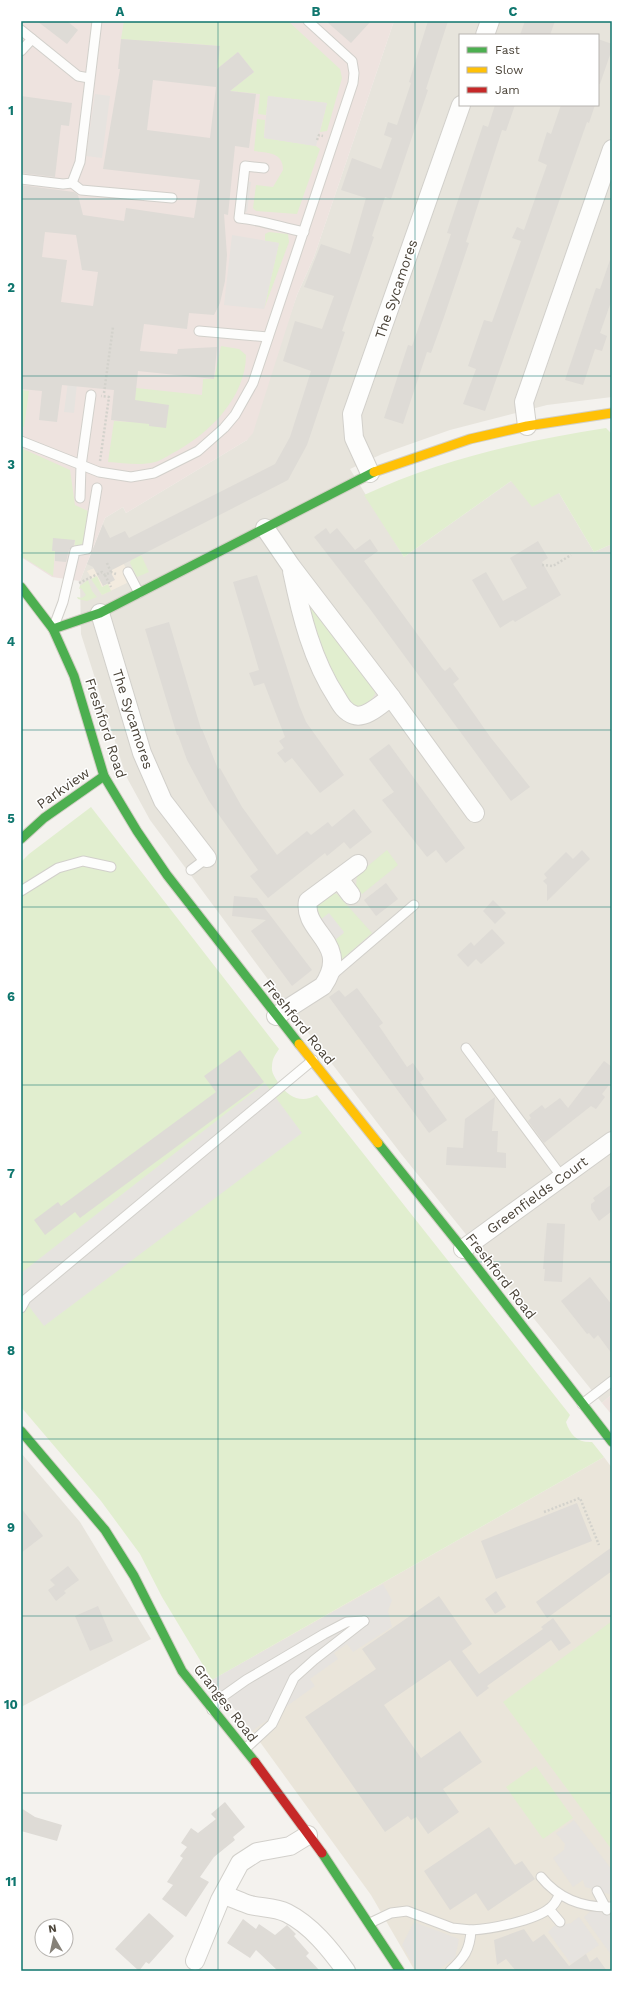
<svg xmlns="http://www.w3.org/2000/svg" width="633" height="1992" viewBox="0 0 633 1992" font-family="'Work Sans',sans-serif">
  <rect width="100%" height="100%" fill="#f4f2ee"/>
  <g fill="#e7e4dc" fill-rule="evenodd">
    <path d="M394 21H612V397L547 405 450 430 382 454 350 469 404 557 511 481 559 493 594 552 612 544V1394L602 1403 402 1155 287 1005 150 820 126 776 81 634 80 581 105 518 123 507 126 513 247 440 297 295 314 257ZM460 35H598V105H460Z"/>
    <path d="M21 1453 80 1522 151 1639 21 1707Z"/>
  </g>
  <path fill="#f3ebdf" d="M115 548 126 568 125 578 127 583 102 595 87 571 110 562Z"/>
  <path fill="#eae5da" d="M604 1457 612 1468V1971H415L371 1895 252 1731 212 1680Z"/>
  <g fill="#eee3df">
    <path d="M21 21H394L314 257 297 295 253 433 247 440 126 513 123 507 105 518 80 581 52 577 21 557Z"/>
    <path d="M612 1394V1415L602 1403Z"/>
  </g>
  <g fill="#e1eecf">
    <path d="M124 21H288L340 69 342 78 327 131 320 132 327 103 268 96 266 115 258 114 260 94 230 91 254 72 238 52 217 69 219 46 159 41 157 60 151 42 121 39Z"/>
    <path d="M257 119 265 120 264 138 316 146 320 149 297 214 256 211 253 208 256 185 273 187 283 170C283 152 268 153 254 151Z"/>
    <path d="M269 232 288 234 289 242 264 309 279 243 265 241V234Z"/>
    <path d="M221 346 239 349 246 355C246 398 207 436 171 454 166 457 160 461 155 462 140 466 124 463 108 462L114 421 132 422 136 388 202 395 203 379H214Z"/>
    <path d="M21 390 29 391 24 427 21 426Z"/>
    <path d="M606 428 612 434V544L594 552 559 493 532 507 511 481 404 557 364 495C441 459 523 441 606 428Z"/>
    <path d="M21 448 70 470 75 505 90 512 84 543 74 549 75 540 52 551H55L53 576 21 556Z"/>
    <path d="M141 555 149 572 137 577 130 563 131 560Z"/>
    <path d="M97 576 102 587 108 584 111 591 102 595 91 579Z"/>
    <path d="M88 580 92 591 97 597 87 601 78 599 77 597 82 598 86 595 81 588 79 589 80 586Z"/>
    <path d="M308 598 376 687C376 698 369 701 361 707L348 705 331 672 315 633Z"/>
    <path d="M91 807 279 1049C275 1055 272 1059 272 1067 271 1073 276 1079 279 1084 289 1097 301 1104 317 1095L570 1415 566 1422C570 1435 578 1443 592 1442L604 1457 212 1680 162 1597 140 1554 101 1501 21 1407V862L29 854Z"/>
    <path d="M387 850 398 865 362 894 356 887 357 875Z"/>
    <path d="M332 893 337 894 372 933 340 961 336 939 344 933 320 920 316 906Z"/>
    <path d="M612 1621V1850L503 1702Z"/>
    <path d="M536 1766 573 1818 543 1839 506 1787Z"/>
  </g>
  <g fill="#e6e3df">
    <path d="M95 94 110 96 102 158 86 156Z"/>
    <path d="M268 96 327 103 316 146 264 138Z"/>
    <path d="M239 180 251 182 247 212 235 211Z"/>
    <path d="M232 235 279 243 264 309 224 305Z"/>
    <path d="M68 382 77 383 74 413 64 412Z"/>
    <path d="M329 913 344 932 336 939 320 920Z"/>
    <path d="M265 1083 302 1133 44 1326 21 1296V1273Z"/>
    <path d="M383 1584 392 1600 388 1611 392 1627 353 1652 347 1644 334 1653 338 1659 310 1679 315 1686 252 1731 212 1680Z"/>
    <path d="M574 1820 612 1870V1895L585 1887 583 1880 573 1887 553 1858 564 1850 565 1844 556 1833Z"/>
    <path d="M591 1911 612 1912V1956L584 1917Z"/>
    <path d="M579 1917 599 1945 571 1964 548 1932 554 1926 571 1923Z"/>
    <path d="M414 1922 459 1939 455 1958 436 1971H417L402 1945Z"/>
  </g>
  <g fill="#dedbd6" fill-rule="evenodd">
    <path d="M37 21H67L78 30 67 44Z"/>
    <path d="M326 21H371L351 43Z"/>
    <path d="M428 21H448L426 89 428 90 391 199 385 197 372 236 374 237 342 331 345 332 307 445 288 480 110 571 115 580 103 586 93 567 87 564 103 524 110 538 125 531 129 538 275 464 290 437 311 371 283 361 295 321 322 329 334 296 304 287 321 244 350 254 366 198 341 190 352 158 381 169 392 138 384 135 388 122 397 125 411 83 409 82Z"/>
    <path d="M525 21H555L550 35H520Z"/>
    <path d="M121 39 220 46 217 69 238 52 254 72 230 91 256 94 249 148 235 146 228 215 224 214 227 255 225 281 220 303 214 315 189 313 187 329 144 324 140 351 177 354 178 349 217 347 214 379 138 371 135 400 169 405 166 428 149 426V424L111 420 114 390 62 385 57 422 39 420 42 391 21 389V185L74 192 78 195 83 215 124 221 126 208 194 218 200 180 103 169 120 69H118ZM153 80 216 87 210 138 147 130ZM45 232 76 235 82 270 98 272 93 306 61 302 67 260 42 257Z"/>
    <path d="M598 39 612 44V49L600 84H598Z"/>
    <path d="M21 96 72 103 69 126 61 125 55 177 21 173Z"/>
    <path d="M495 105H515L506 131 502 130 466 242 469 243 444 317 431 353 427 352 403 424 384 418 408 345 412 346 438 272 451 234 447 233 483 125 488 127Z"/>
    <path d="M561 105H595L589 123 587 122 485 411 463 404 476 369 468 366 484 320 492 322 500 300 521 241 512 238 517 227 524 230 547 165 538 161 540 154 547 132 551 134Z"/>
    <path d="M610 260 612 261V299L600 333 607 336 602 351 595 349 583 385 565 380 596 288 600 289Z"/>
    <path d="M326 528 330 534 337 528 355 550 370 539 378 551 364 561 442 668 445 671 450 667 459 679 453 684 491 738 530 787 511 801 370 609 314 537Z"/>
    <path d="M53 538 75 540 74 545 69 550 66 562 55 561V551H52Z"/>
    <path d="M538 541 548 558 542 562 561 595 515 622 513 620 500 628 472 580 486 572 503 601 527 588 510 558Z"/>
    <path d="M257 575 299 705 306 722 344 775 320 793 292 758 285 763 277 753 284 748 279 741 285 737 264 683 254 686 249 673 259 670 233 582Z"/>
    <path d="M169 622 201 729H202L218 769 220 768 242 807 277 855 307 831 311 835 328 822 332 827 354 809 372 832 350 849 344 842 327 856 325 853 268 898 250 876 258 870 209 801 187 760 178 735H177L145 629Z"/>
    <path d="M389 744 465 848 446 863 436 850 427 857 382 800 394 792 369 759Z"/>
    <path d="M582 850 590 859 547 901V885L543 881 547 878 544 874 566 852 573 859Z"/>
    <path d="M386 883 398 899 376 916 364 900Z"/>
    <path d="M234 896 257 898 312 970 292 986 251 931 266 920 232 916Z"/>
    <path d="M493 900 506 913 495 924 483 911Z"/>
    <path d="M492 929 505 943 481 964 476 959 468 967 457 955 471 942 474 946Z"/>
    <path d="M357 988 383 1023 379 1026 407 1067 413 1063 424 1079 420 1082 447 1120 429 1133 329 997 339 990 345 997Z"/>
    <path d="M240 1050 264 1082 80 1218 75 1212 45 1235 34 1220 58 1202 61 1206 216 1092 204 1076Z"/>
    <path d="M604 1061 612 1067V1081L602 1094 605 1097 596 1109 591 1106 544 1143 528 1121 531 1118 529 1115 542 1105 545 1109 560 1098 568 1108Z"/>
    <path d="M495 1097 492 1131H498L497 1152 506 1153V1168L446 1165 447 1147 463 1148 465 1119Z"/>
    <path d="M612 1184V1211L599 1221 591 1209V1204L595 1201 593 1198Z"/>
    <path d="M547 1223 565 1224 562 1282 544 1281 545 1269H543Z"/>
    <path d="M590 1277 612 1305V1354L598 1335 594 1339 589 1333 587 1334 561 1301Z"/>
    <path d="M577 1503 592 1541 496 1579 481 1541Z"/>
    <path d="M21 1508 43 1536 21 1553Z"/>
    <path d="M612 1547V1571L547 1618 536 1602Z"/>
    <path d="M68 1566 79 1580 64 1591 66 1593 56 1601 48 1590 55 1585 50 1580Z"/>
    <path d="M496 1591 506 1607 495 1614 485 1599Z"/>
    <path d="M439 1596 472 1644 462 1651 479 1674 543 1629 541 1627 553 1618 571 1643 559 1651 551 1640 487 1686 489 1688 477 1697 450 1660 384 1705 421 1758 460 1731 482 1762 443 1789 459 1812 428 1834 416 1817 411 1820 408 1816 385 1832 305 1717 376 1669 362 1649Z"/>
    <path d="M98 1606 113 1641 90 1651 75 1616Z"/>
    <path d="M225 1802 245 1827 233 1837 235 1840 214 1857 200 1877 209 1882 186 1917 162 1899 173 1885 167 1882 183 1858 180 1856 187 1847 181 1843 191 1828 198 1833 216 1819 211 1814Z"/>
    <path d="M21 1808 35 1817 62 1825 57 1841 21 1831Z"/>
    <path d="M489 1827 515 1865 522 1861 535 1879 488 1911 476 1893 450 1910 424 1871Z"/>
    <path d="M149 1913 174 1936 149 1964 146 1962 139 1971 115 1949Z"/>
    <path d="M243 1919 256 1929 259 1924 275 1935 287 1925 296 1934 294 1936 309 1953 306 1956 320 1971H278L256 1950 250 1958 227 1943Z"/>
    <path d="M524 1929 533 1942 544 1934 569 1966 586 1954 590 1962 597 1957 607 1971H516L506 1959 497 1965 494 1940Z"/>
  </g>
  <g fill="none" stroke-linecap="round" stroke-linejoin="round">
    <g stroke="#d2d0cb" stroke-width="11">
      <g id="lane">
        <path d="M21 30 78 76 89 78"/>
        <path d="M21 51 32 39"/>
        <path d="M264 168 245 166 239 218C261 220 283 228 304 232"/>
        <path d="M21 179 63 184 72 183 81 190 172 198"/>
        <path d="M72 183 80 162 97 21"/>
        <path d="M199 331 268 337"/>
        <path d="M21 441 99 472 131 477 154 473 198 451 224 428 235 415 253 383 353 83 354 73 352 61 308 21"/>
        <path d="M80 498 81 466 91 395"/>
        <path d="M128 572 139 593"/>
        <path d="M54 626 63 602 75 551 87 549 97 488"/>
        <path d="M191 870 207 858"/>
        <path d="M21 891 58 868 83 861 111 867"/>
        <path d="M331 976 414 905"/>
        <path d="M466 1048 562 1177"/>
        <path d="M21 1308 26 1299 313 1060"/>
        <path d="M582 1404 612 1381"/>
        <path d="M212 1710 222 1697 246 1680 324 1634 347 1622 364 1621"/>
        <path d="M245 1749 272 1724 294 1678 314 1660 364 1621"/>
        <path d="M541 1877C559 1899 584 1908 612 1907"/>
        <path d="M597 1891 607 1910"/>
        <path d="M549 1909 560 1922"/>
        <path d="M370 1923 391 1913 407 1911 452 1928 471 1930C470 1950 464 1958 450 1971"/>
        <path d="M471 1930C491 1929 534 1921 550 1908 554 1905 557 1900 559 1895"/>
      </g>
    </g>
    <g stroke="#d2d0cb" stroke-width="20">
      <g id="street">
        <path d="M485 35 490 21"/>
        <path d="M527 426 524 402 612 149"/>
        <path d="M370 473 354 438 352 414 461 105"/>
        <path d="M265 528 291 566 391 697 475 813"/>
        <path d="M292 571C301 615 312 660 337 698 341 705 345 712 354 715 366 719 381 704 391 697"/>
        <path d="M100 613 142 753 163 801 207 858"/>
        <path d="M339 879 351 895"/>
        <path d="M276 1016 323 986C352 943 302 933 308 901L358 864"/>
        <path d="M463 1249 612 1141"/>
        <path d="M224 1895C233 1898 241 1902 250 1905 262 1908 275 1907 287 1913 311 1925 330 1949 346 1971"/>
        <path d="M195 1961 220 1900 240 1863 257 1852 290 1846 308 1835"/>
      </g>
    </g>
    <g stroke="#d3cfc5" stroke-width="11">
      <g id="fast">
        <path d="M21 587 53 629 74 676 104 776 137 831 167 875 299 1044"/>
        <path d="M53 629 100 613 374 472"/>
        <path d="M21 839 44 818 104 776"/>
        <path d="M378 1143 463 1249 612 1442"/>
        <path d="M21 1431 105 1530 134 1576 182 1671 255 1762"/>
        <path d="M322 1853 400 1971"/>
      </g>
    </g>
    <g stroke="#d3cfc5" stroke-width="11">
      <g id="slow">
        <path d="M374 472 470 439 527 426 612 413"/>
        <path d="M299 1044 378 1143"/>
      </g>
    </g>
    <g stroke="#d3cfc5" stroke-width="11">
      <path id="jam" d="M255 1762 322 1853"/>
    </g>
    <g stroke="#d3d2cc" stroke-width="2.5" stroke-dasharray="2 2" stroke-linecap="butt">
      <path d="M317 140 319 135 323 136"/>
      <path d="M104 393 113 327"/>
      <path d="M100 461 109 397 101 396"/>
      <path d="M107 563 111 572"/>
      <path d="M542 565 553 566 571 555"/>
      <path d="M105 575 111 587"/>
      <path d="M79 583 102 572 105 575 111 572 116 574"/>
      <path d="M544 1512 580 1498 599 1545"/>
    </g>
    <use href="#lane" stroke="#fdfdfc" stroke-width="9"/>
    <use href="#street" stroke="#fdfdfc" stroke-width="18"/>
    <use href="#fast" stroke="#4caf50" stroke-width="9"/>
    <use href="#slow" stroke="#ffc107" stroke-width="9"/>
    <use href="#jam" stroke="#c62828" stroke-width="9"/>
  </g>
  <path fill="none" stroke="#0f766e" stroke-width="1" stroke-opacity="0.55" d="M218 21V1971M415 21V1971M21 199H612M21 376H612M21 553H612M21 730H612M21 907H612M21 1085H612M21 1262H612M21 1439H612M21 1616H612M21 1793H612"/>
  <g text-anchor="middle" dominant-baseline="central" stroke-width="3" stroke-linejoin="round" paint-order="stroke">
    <g font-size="14" fill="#4b4439" stroke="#fff">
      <text transform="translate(396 289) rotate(-71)">The Sycamores</text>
      <text transform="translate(133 719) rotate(72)">The Sycamores</text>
      <text transform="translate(106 728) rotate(72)">Freshford Road</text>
      <text transform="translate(63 788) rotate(-35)">Parkview</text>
      <text transform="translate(299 1022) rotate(51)">Freshford Road</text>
      <text transform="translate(537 1195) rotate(-36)">Greenfields Court</text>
      <text transform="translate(501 1276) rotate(52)">Freshford Road</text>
      <text transform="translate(226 1703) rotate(52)">Granges Road</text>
    </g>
  </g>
  <rect width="633" height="1992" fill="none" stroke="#ffffff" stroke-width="44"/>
  <rect x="459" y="34" width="140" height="72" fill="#ffffff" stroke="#b7b4b0"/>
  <rect x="467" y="47" width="20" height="6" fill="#4caf50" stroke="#b7b4b0"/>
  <text x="495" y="54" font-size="12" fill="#4b4439">Fast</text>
  <rect x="467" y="67" width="20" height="6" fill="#ffc107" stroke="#b7b4b0"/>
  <text x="495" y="74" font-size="12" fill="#4b4439">Slow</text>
  <rect x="467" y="87" width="20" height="6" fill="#c62828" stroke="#b7b4b0"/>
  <text x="495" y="94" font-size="12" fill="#4b4439">Jam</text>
  <g transform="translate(54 1938) rotate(351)"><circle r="19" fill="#ffffff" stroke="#b7b4b0"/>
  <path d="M0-3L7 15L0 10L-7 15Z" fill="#868178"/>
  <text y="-6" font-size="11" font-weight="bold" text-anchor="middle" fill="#4b4439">N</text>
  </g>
  <rect x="22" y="22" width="589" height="1948" fill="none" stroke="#0f766e" stroke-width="1.5"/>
  <g font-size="13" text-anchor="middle" font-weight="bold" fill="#0f766e">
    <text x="120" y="16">A</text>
    <text x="316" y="16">B</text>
    <text x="513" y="16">C</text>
    <text x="11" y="115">1</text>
    <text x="11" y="292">2</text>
    <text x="11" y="469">3</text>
    <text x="11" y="646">4</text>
    <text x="11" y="823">5</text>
    <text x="11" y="1001">6</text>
    <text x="11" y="1178">7</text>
    <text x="11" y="1355">8</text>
    <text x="11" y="1532">9</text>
    <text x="11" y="1709">10</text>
    <text x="11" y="1886">11</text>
  </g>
</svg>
